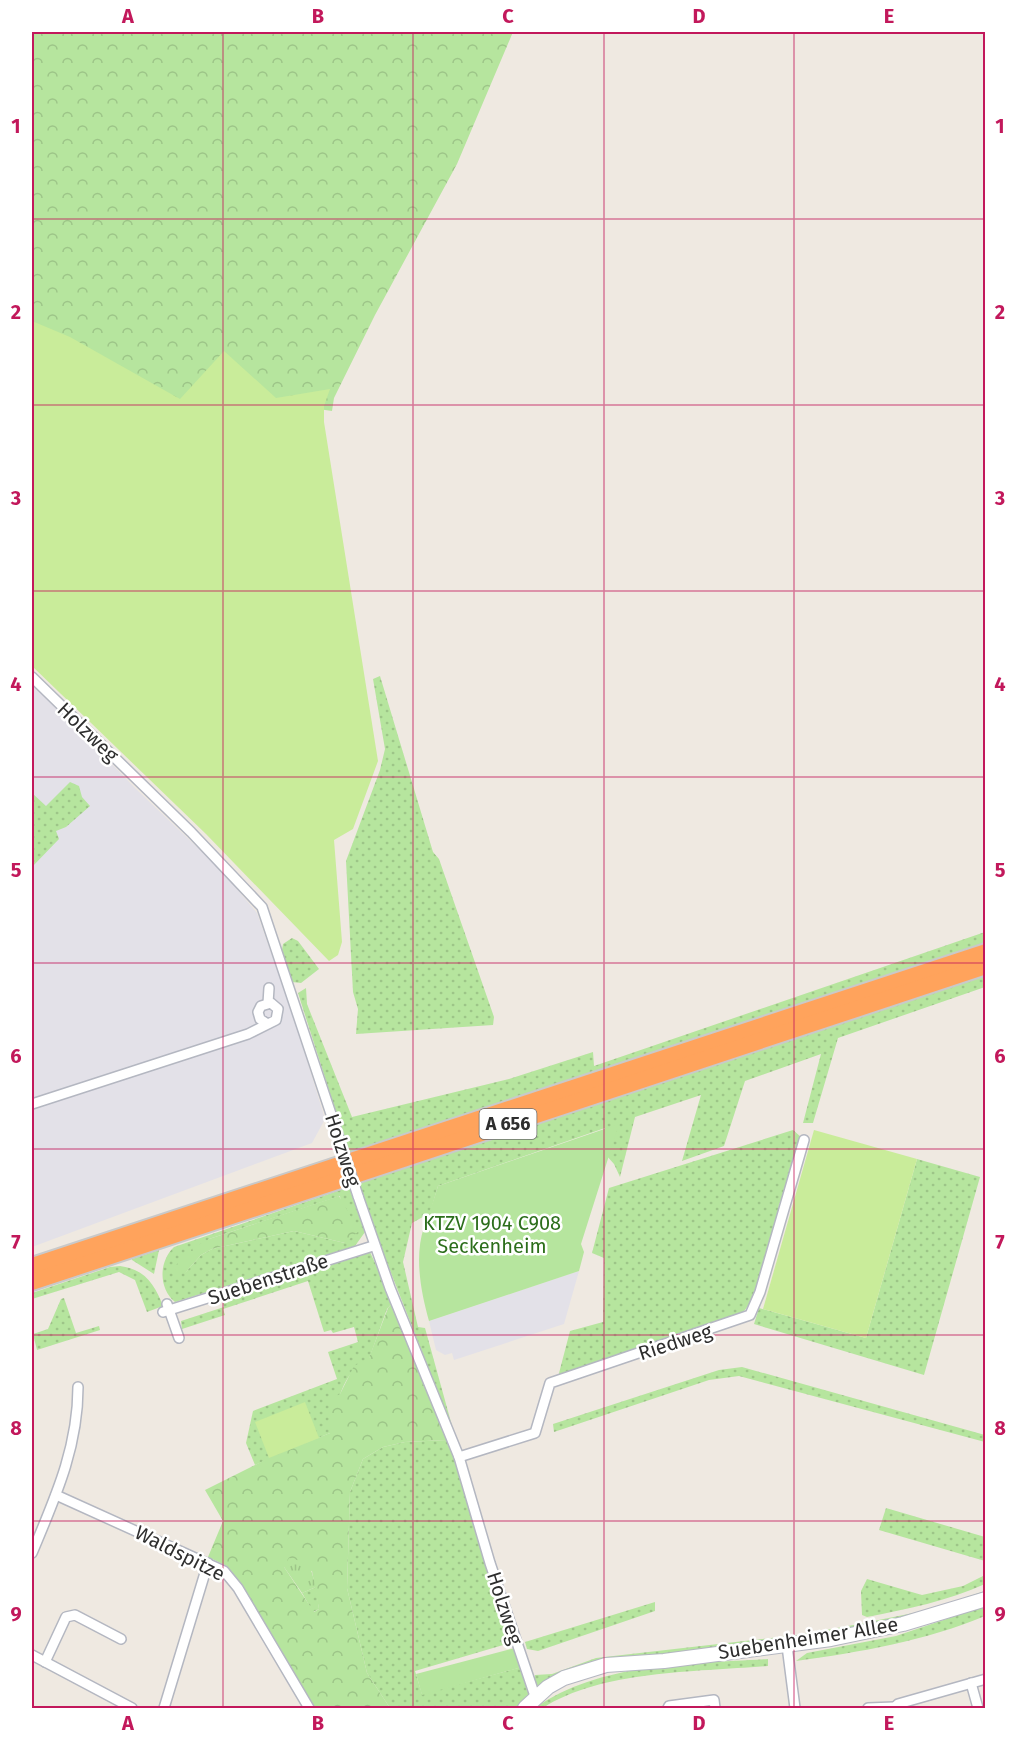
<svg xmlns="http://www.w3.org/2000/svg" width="1017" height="1740" viewBox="0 0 1017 1740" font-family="'Fira Sans',sans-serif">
  <defs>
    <pattern id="grass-dots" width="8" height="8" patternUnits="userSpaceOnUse" patternTransform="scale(1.5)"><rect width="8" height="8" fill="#b6e59e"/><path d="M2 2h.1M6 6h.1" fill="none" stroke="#9dc588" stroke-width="1.8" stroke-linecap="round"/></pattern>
    <pattern id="forest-crowns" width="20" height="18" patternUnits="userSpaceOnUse" patternTransform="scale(1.5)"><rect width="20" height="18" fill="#b6e59e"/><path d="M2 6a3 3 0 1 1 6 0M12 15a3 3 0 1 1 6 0" fill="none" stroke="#9dc588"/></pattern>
    <pattern id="park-tufts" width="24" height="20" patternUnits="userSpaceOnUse" patternTransform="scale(1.5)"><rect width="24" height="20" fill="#b6e59e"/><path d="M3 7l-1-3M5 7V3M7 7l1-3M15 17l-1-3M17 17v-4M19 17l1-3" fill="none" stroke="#9dc588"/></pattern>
  </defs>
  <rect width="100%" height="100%" fill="#efe9e1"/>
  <g fill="#e3e1e8">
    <path d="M32 681 135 788 220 869 257 913 294 1018 325 1119 312 1143 32 1247Z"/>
    <path d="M579 1271 564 1324 454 1360 452 1353 445 1355 436 1350 429 1321Z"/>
  </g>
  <g fill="url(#grass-dots)" fill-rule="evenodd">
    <path d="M380 676 433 852 439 859 494 1017 493 1025 356 1034 358 1009 353 992 346 861 380 770 385 749 373 679Z"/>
    <path d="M70 782 79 786 82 797 90 806 66 827 56 831 59 839 32 867V793L46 806Z"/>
    <path d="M985 932V943L430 1127 350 1156 298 993 306 988 307 1004 352 1117 509 1079 593 1052 594 1066Z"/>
    <path d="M292 938 298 941 319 969 301 983 292 982 282 950 283 944Z"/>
    <path d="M985 976V987L838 1038 813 1123H803L821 1054 745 1081 724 1146 682 1161 701 1095 635 1117 620 1177 614 1164 606 1155 605 1128 438 1186 430 1213 412 1223 403 1262 418 1327 425 1328 454 1433 356 1184Z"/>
    <path d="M793 1130 801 1137 783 1200 779 1204C778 1210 779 1216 778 1222 774 1242 756 1303 741 1314L558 1377 570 1331 603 1322 604 1258 592 1253 609 1188Z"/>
    <path d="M917 1159 980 1177 924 1375 754 1324 759 1308 866 1338Z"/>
    <path d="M349 1187 365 1232 355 1246 175 1302C158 1288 159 1261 174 1247ZM340 1196 345 1243 294 1231 212 1249 201 1255 185 1273 209 1239Z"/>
    <path d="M159 1250 154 1274 132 1260V1259Z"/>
    <path d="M370 1252 393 1302 387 1309 369 1359C341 1372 337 1405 330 1433L255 1465 246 1443 253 1411 337 1379 328 1352 358 1342 354 1327 333 1333 331 1330 324 1332 308 1281 223 1309 225 1315 182 1329 181 1321 224 1307 222 1300Z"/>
    <path d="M120 1266C145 1269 155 1285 163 1306L147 1312 135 1280 119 1272 32 1299V1293L110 1267Z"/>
    <path d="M64 1298 76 1333 99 1326 100 1330 37 1350 33 1334 48 1329 61 1299Z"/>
    <path d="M742 1367 985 1435V1442L739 1376 709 1380 554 1432 553 1424 719 1370Z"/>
    <path d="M447 1440 457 1458 513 1642 415 1671 422 1694 522 1667 530 1694 517 1708H390L367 1673 347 1588 350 1492 363 1459 383 1447 405 1442Z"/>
    <path d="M886 1508 985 1537V1561L879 1530Z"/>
    <path d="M985 1575V1584C947 1601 908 1609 867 1617L862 1615 861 1591 867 1579 922 1595 963 1586Z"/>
    <path d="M316 1587 319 1609 313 1612 302 1593Z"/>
    <path d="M985 1591V1597L877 1628 635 1659 544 1688 534 1684 535 1675 552 1674 596 1658 798 1635 859 1624 923 1611Z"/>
    <path d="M655 1602V1611L538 1651 527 1649 525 1642Z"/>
    <path d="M985 1606V1616C925 1641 861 1652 796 1661L807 1653 896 1636Z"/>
    <path d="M768 1659V1666C699 1672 602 1670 543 1708H535C601 1662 690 1664 768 1659Z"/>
  </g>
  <g fill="url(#forest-crowns)" fill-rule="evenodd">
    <path d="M32 32H513L457 164 375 315 334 398 332 411 297 406 307 463 32 333Z"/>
    <path d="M339 1196 359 1231 345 1243 294 1231 212 1249 201 1255 185 1273H177L174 1267 193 1248 209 1239Z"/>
    <path d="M393 1302 447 1440 405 1442 383 1447 363 1459 350 1492 347 1588 367 1673 390 1708H315L241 1585 227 1566 208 1557 223 1521 205 1490 269 1458 330 1433 329 1400 340 1394 354 1366 369 1358 388 1308ZM284 1567 312 1571 319 1609 314 1612Z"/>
  </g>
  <path fill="url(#park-tufts)" d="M289 1558 309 1563 316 1587 302 1593 284 1567Z"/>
  <g fill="#b6e59e">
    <path d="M619 1124 581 1244 584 1252 579 1271 429 1321C421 1292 414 1257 424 1227 429 1213 434 1200 438 1186Z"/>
    <path d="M515 1648 522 1667 422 1695 416 1674Z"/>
  </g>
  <g fill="#c9ec9a">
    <path d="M32 321 70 337 180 399 224 351 276 398 330 389 324 406V422L378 761 353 829 334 840 342 942 338 955 329 961 206 834 32 666Z"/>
    <path d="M814 1130 917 1159 866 1338 763 1309Z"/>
    <path d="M305 1402 319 1438 269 1458 255 1422Z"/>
  </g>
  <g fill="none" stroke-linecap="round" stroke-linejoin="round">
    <g stroke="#b4b7c1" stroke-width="12">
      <g id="minor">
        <path d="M32 677 191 832 262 907 340 1141"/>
        <path d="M268 1003 269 988"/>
        <path d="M32 1104 248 1034 276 1020 278 1009 271 1003 261 1006 258 1012 260 1019 266 1023"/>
        <path d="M358 1196 390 1288 459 1457 490 1563 536 1699"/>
        <path d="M167 1304 179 1338"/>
        <path d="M163 1312 373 1246"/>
        <path d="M459 1457 535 1433 550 1383 750 1315 760 1292 804 1140"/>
        <path d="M56 1495 224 1571 238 1588 309 1708"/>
        <path d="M32 1553C55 1498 78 1448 78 1387"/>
        <path d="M787 1646 795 1708"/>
        <path d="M32 1655 132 1708"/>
        <path d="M45 1662 66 1617 75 1615 121 1639"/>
        <path d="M971 1683 978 1708"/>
        <path d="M164 1708 208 1563"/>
        <path d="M668 1708 669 1706 714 1700 715 1708"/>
        <path d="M868 1708 894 1707"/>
        <path d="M894 1708 898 1704 986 1679"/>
      </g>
    </g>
    <g stroke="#b4b7c1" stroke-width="16">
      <path id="secondary" d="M525 1708 548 1687 564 1678 606 1665 664 1661 831 1639 903 1624 986 1599"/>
    </g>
    <g stroke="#c9c9c9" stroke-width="20">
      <g id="motorway">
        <path d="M32 1266 986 952"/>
        <path d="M32 1282 986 966"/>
      </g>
    </g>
    <use href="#minor" stroke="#fff" stroke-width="9"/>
    <use href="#secondary" stroke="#fff" stroke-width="14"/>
    <use href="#motorway" stroke="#ffa35c" stroke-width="16"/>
    <g stroke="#b4b7c1" stroke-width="12" stroke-linecap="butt">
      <path id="minor-bridge" d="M340 1141 358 1196"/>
    </g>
    <use href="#minor-bridge" stroke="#fff" stroke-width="9"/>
  </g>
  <path fill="none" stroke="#c2185b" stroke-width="1.5" stroke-opacity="0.55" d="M223 32V1708M413 32V1708M604 32V1708M794 32V1708M32 219H986M32 405H986M32 591H986M32 777H986M32 963H986M32 1149H986M32 1335H986M32 1521H986"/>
  <g text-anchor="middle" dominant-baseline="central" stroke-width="5" stroke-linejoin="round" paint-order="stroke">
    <rect fill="#fff" stroke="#6d6d6d" stroke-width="1.5" x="479.5" y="1109" width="57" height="30" rx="4.5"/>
    <g font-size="18" font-weight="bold" fill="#2e2e2e">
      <text x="508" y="1124">A 656</text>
    </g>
    <g font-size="20" fill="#2e2e2e" stroke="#fff">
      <text transform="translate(88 732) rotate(44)">Holzweg</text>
      <text transform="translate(343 1150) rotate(72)">Holzweg</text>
      <text transform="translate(268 1279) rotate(-18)">Suebenstraße</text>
      <text transform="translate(675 1342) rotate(-18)">Riedweg</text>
      <text transform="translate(180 1553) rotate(27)">Waldspitze</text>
      <text transform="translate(505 1608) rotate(72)">Holzweg</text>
      <text transform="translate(808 1638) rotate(-9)">Suebenheimer Allee</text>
    </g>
    <g font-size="20" fill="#2c6e1b" stroke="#fff">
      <text x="492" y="1223">KTZV 1904 C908<tspan x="492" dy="23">Seckenheim</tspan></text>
    </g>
  </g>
  <rect width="1017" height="1740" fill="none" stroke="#ffffff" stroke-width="66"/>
  <rect x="33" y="33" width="951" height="1674" fill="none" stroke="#c2185b" stroke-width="2"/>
  <g font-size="20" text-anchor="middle" font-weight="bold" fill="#c2185b">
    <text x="128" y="23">A</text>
    <text x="318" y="23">B</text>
    <text x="508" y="23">C</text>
    <text x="699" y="23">D</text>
    <text x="889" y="23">E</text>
    <text x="16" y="133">1</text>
    <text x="1000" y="133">1</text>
    <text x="16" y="319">2</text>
    <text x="1000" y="319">2</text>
    <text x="16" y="505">3</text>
    <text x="1000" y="505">3</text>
    <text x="16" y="691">4</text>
    <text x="1000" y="691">4</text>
    <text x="16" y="877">5</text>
    <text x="1000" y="877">5</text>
    <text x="16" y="1063">6</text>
    <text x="1000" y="1063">6</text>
    <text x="16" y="1249">7</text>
    <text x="1000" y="1249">7</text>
    <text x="16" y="1435">8</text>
    <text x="1000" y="1435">8</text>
    <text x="16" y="1621">9</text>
    <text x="1000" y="1621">9</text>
    <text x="128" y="1730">A</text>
    <text x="318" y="1730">B</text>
    <text x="508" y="1730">C</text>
    <text x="699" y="1730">D</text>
    <text x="889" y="1730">E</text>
  </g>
</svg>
